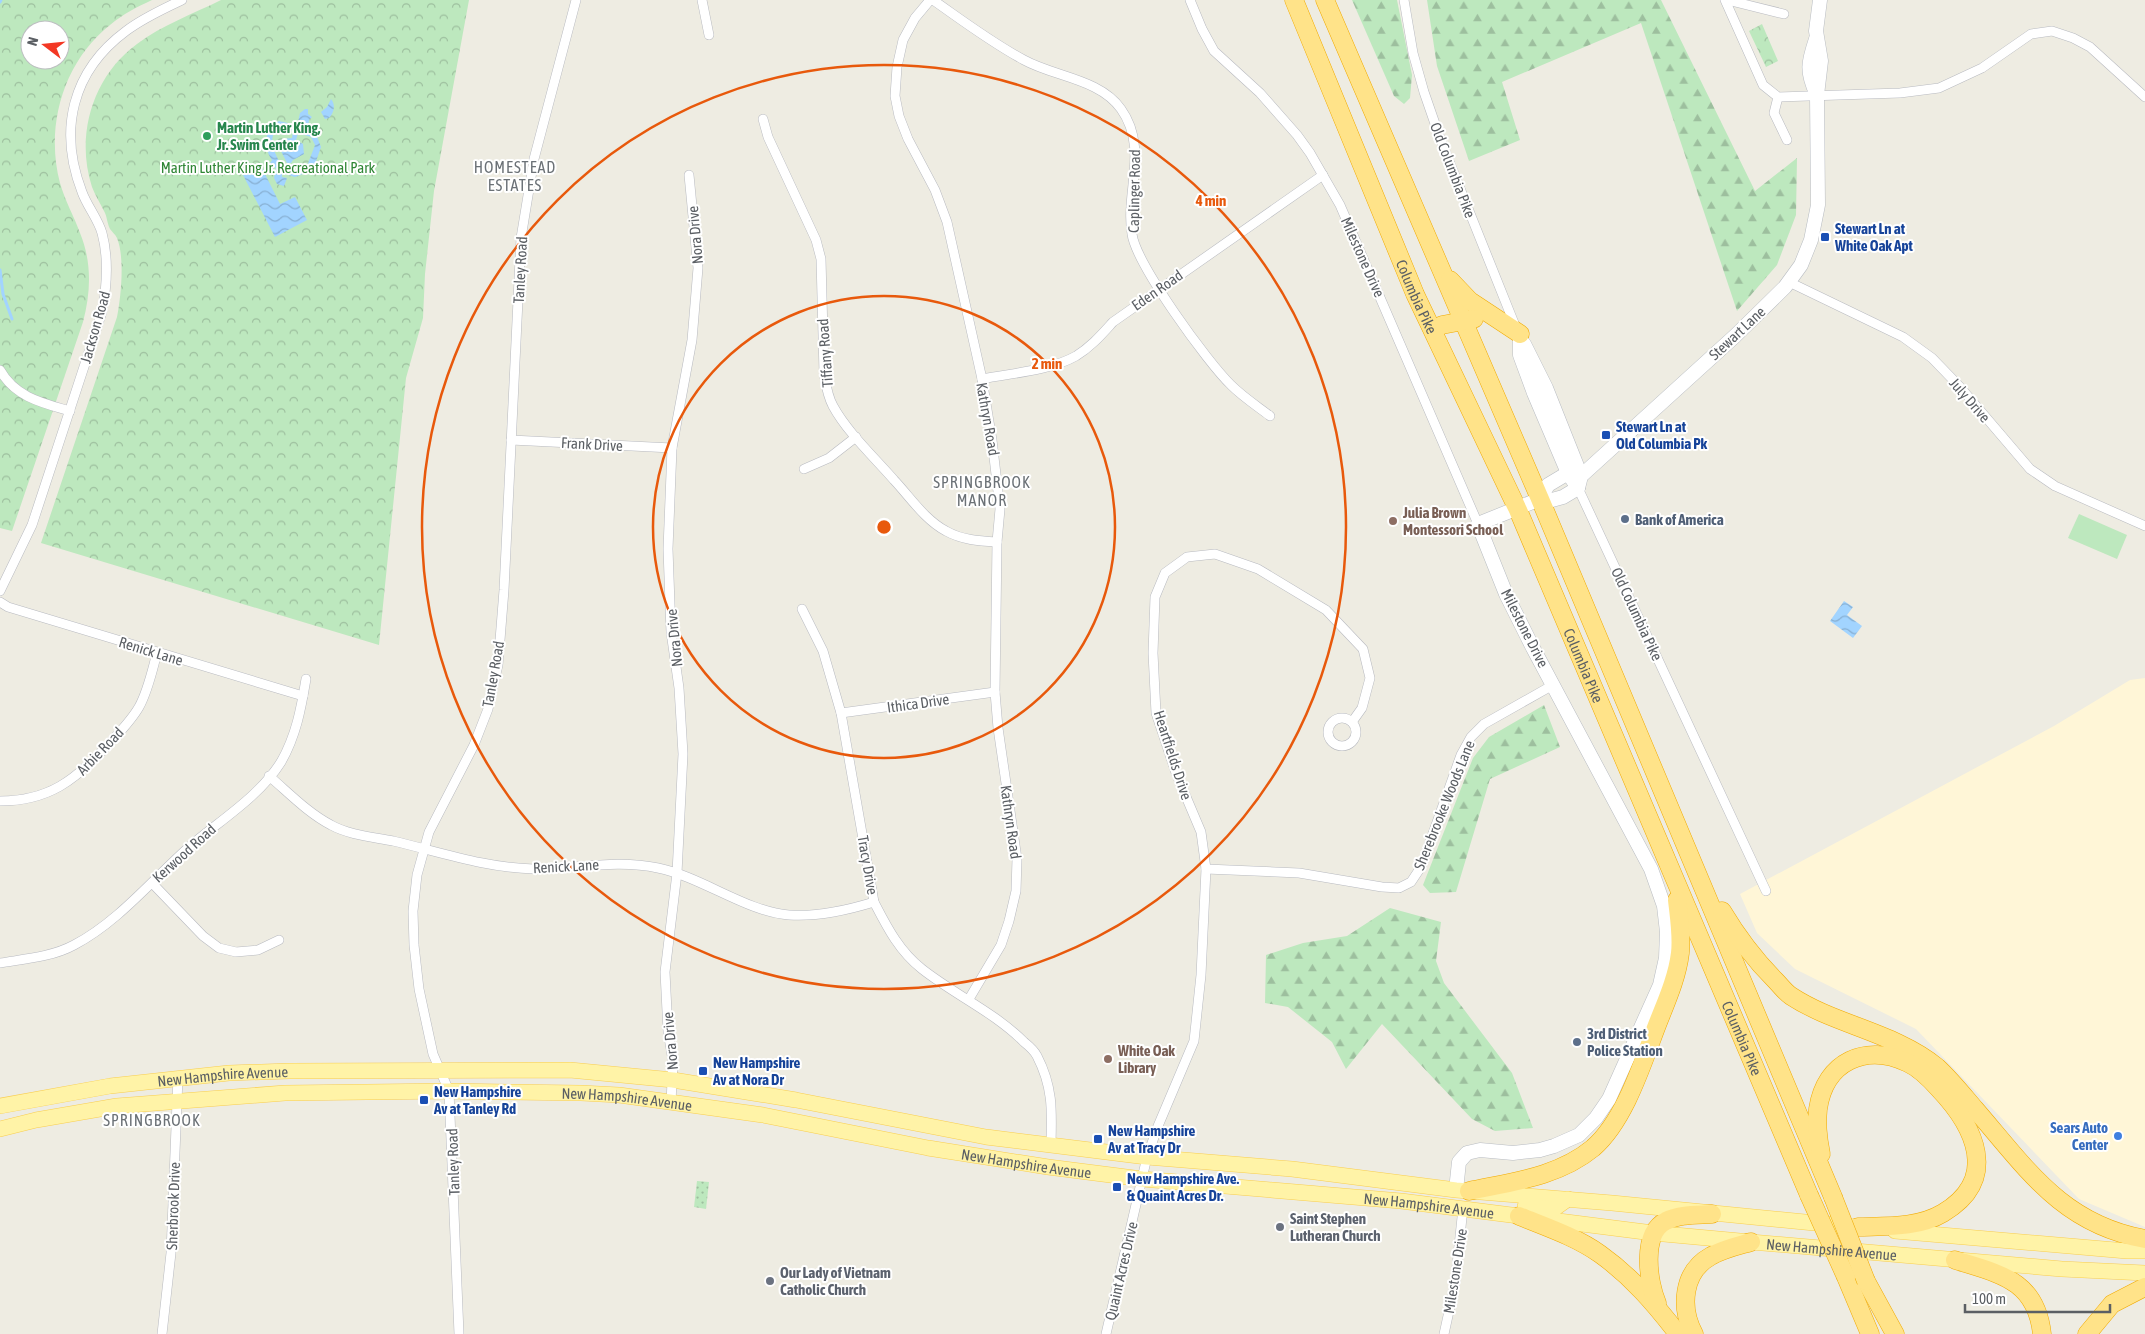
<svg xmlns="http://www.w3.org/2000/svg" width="2145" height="1334" viewBox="0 0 2145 1334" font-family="'Asap Condensed',sans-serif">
  <defs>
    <pattern id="forest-firs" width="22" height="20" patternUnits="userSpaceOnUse" patternTransform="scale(1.25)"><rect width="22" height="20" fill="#bde8be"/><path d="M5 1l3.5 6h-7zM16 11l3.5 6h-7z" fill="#9dbf9e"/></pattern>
    <pattern id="park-crowns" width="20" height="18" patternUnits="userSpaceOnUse" patternTransform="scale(1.25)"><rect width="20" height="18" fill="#bde8be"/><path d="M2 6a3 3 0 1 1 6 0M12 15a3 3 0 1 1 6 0" fill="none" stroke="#9dbf9e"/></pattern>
    <pattern id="garden-dots" width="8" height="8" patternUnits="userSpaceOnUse" patternTransform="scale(1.25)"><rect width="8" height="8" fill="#bde8be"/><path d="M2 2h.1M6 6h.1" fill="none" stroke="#9dbf9e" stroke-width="1.8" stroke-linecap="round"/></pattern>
    <pattern id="water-waves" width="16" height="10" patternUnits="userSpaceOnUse" patternTransform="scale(1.25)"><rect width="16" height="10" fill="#a2d4ff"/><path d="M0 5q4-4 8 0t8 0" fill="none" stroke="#87afd2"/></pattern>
  </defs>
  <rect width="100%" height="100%" fill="#eeece2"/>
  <path fill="#fff6d7" d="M2145 678V1227L2079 1199 1916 1029 1795 969 1757 933 1740 894 2054 726 2130 680Z"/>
  <path fill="#bde8be" d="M2079 514 2127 535 2117 559 2068 538Z"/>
  <g fill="url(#forest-firs)">
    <path d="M1352 0H1397L1412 75 1410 98 1404 104 1394 96Z"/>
    <path d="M1427 0H1661L1755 191 1797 158 1796 215 1777 265 1737 311 1641 23 1502 82 1520 140 1469 161 1437 66Z"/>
    <path d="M1544 705 1560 747 1490 779 1456 892 1430 893 1423 885 1473 758 1489 737Z"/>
    <path d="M1390 908 1441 922 1436 961 1444 983 1512 1073 1533 1128 1495 1131 1472 1119 1382 1024 1346 1069 1332 1042 1288 1007 1265 1003 1266 955 1303 943 1347 936Z"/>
  </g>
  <g fill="url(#park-crowns)" fill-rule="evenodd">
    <path d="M0 0H152C137 7 123 14 110 25 63 62 45 127 60 183 65 201 74 216 80 233 92 262 91 292 83 322L12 531 0 528ZM30 30H60V60H30Z"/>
    <path d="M221 0H469L434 191 425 274 423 318 406 378 379 645 41 543 117 317C121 297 125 257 117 238 115 234 112 232 110 229 107 223 107 216 104 211 100 203 95 195 92 187 75 135 93 76 137 44 162 25 193 14 221 0Z"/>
    <path d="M1762 24 1778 61 1766 67 1749 31Z"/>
  </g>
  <path fill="url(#garden-dots)" d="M697 1181 709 1182 706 1209 694 1207Z"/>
  <g fill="url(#water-waves)" fill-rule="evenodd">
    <path d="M331 99C336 105 334 113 329 118L325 119 321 112 327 107Z"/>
    <path d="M305 109H308V114L312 117 309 120 308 128 316 134 321 147 313 170 295 177 282 173V177L287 178 284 186 277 184 274 178 276 168 269 165 272 160C263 147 264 129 279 121L300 126 302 124 298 122 300 113ZM281 127 293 131 292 138 282 139 278 145 287 163H291L293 160 304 154 303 144 296 140 298 133 311 137 315 145 307 166 296 171 282 167C276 155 264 135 281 127Z"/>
    <path d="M260 164 280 204 295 197 307 220 275 237 242 173Z"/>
    <path d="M1844 601 1853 607 1847 615 1862 626 1853 638 1830 621Z"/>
  </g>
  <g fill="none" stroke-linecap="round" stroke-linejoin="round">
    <g stroke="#a2d4ff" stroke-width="3">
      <path d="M0 2 1 0"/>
      <path d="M0 270 3 294 12 319"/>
    </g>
    <g stroke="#b8bac0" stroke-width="10">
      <g id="street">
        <path d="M702 0 709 35"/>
        <path d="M930 0 915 18 903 40 897 67 895 96 899 116 908 139 935 190 947 222 982 379 992 440 1000 509 997 542 995 692 998 728 1017 859 1016 891 1009 921 1001 945 969 999"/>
        <path d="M933 0C963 21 992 43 1024 60 1055 77 1100 79 1121 109 1149 148 1125 192 1132 234 1136 264 1208 363 1231 385 1243 397 1257 406 1270 416"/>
        <path d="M1190 0 1202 29 1214 51 1260 93 1297 135 1310 153 1340 205 1478 524"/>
        <path d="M1404 0 1413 53 1424 92 1441 141 1516 328"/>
        <path d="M1725 0 1763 85 1778 97 1900 93 1939 88 1982 68 2031 34 2052 31 2073 38 2090 47 2145 97"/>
        <path d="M1727 0 1784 14"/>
        <path d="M1778 97 1774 113 1787 140"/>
        <path d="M763 119 768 137 816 240 821 259 824 373C826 385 827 395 833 406 847 432 875 458 894 480 910 497 925 520 946 531 962 540 979 541 997 542"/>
        <path d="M1789 282 1903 337 1932 358 1960 387 2030 469 2055 486 2145 526"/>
        <path d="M0 370C15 397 42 403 70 411"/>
        <path d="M982 379C1012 373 1049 371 1076 356 1091 347 1102 334 1113 322L1323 175"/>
        <path d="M511 440 672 448"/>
        <path d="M804 469 829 458 856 437"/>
        <path d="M1578 488 1766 891"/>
        <path d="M0 591 32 525 102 312C107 286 109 259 102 233 98 219 87 206 82 192 58 130 72 71 126 31 143 18 163 9 182 0"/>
        <path d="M0 602 8 607 303 696"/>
        <path d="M802 609 823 651 841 713 874 902C887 927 899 951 922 969 955 995 994 1012 1024 1042 1029 1046 1034 1050 1037 1056 1053 1087 1052 1110 1051 1144"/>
        <path d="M841 713 995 692"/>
        <circle cx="1342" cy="732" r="14"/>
        <path d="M269 776C289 793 308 813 331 825 349 835 373 837 393 841 440 852 486 868 534 869 575 869 617 859 658 868 702 877 747 912 789 915 817 917 848 910 874 902"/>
        <path d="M0 801C49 801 75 780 107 746 118 734 131 721 139 707 148 691 152 671 157 653"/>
        <path d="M1206 869 1299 873 1382 887 1399 888 1411 882 1421 867 1461 755 1471 737 1484 724 1553 685"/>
        <path d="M152 883 203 936 219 948 236 952 258 950 279 940"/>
        <path d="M0 963C24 959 52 957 74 945 118 922 152 880 189 847 219 821 259 797 281 762 296 736 301 709 306 679"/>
        <path d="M671 1102 673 1062 668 1031 665 972 677 873 683 754 679 688 671 632 668 549 672 448 692 340 698 268 689 175"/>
        <path d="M162 1334 171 1253 178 1077"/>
        <path d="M459 1334 449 1091 433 1054 419 989 414 945 413 911 417 875 429 832 474 745 488 709 498 665 504 590 521 238 534 159 576 0"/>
        <path d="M1106 1334 1147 1157 1158 1126 1194 1041 1201 975 1206 869 1201 832 1176 773 1156 713 1153 653 1155 597 1165 573 1187 557 1215 554 1258 569 1326 610 1363 649 1370 678 1362 708 1352 722"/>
        <path d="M1444 1334 1455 1284 1463 1208"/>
      </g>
    </g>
    <g stroke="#b8bcc2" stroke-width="15">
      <g id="secondary">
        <path d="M1816 39C1808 63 1806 71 1817 95"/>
        <path d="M1520 334V355L1534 393 1568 473 1578 488"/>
        <path d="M1524 344 1546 388 1581 476"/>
        <path d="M1540 499 1548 485 1568 473"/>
        <path d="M1456 1190 1459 1162 1467 1153 1480 1150 1513 1153 1540 1150 1554 1146 1579 1135 1596 1118 1609 1099 1660 985 1666 958 1667 932 1664 906 1651 869 1533 648 1506 594 1478 524 1540 499 1552 500 1563 497 1578 488 1581 476 1735 336 1785 287 1801 265 1811 240 1818 205 1817 95 1821 61 1816 31 1820 0"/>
      </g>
    </g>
    <g stroke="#f9ce50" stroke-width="16">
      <g id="primary">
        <path id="s1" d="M0 1106 110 1086 229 1073 289 1071 570 1070 673 1080 796 1100 986 1137 1147 1157 1292 1169 1456 1190 1612 1203 1855 1227"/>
        <path id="s2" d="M0 1129 36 1120 117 1106 285 1093 449 1091 581 1093 619 1095 763 1115 928 1148 1048 1167 1142 1179 1401 1201 1653 1233 1751 1242 2062 1269 2145 1273"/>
        <path d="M1525 1206 1554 1209 1568 1199"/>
        <path d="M1895 1231 2127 1251H2145"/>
      </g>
    </g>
    <g stroke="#f1aa00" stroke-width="19">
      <g id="highway">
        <path id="s3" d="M1294 0 1415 294 1518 510 1809 1195"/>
        <path d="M1325 0 1540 499 1833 1197"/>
        <path d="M1450 280 1470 301 1520 334"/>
        <path d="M1433 330 1442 325 1474 319"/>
        <path d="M1722 911C1737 936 1754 959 1775 980 1780 985 1785 992 1791 996 1835 1025 1894 1032 1937 1067 1951 1080 1963 1095 1975 1109 2027 1169 2062 1224 2145 1239"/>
        <path d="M1821 1154C1818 1139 1816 1124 1818 1109 1825 1061 1866 1043 1908 1063 1919 1068 1931 1080 1939 1089 1975 1127 2000 1179 1943 1213 1918 1228 1886 1226 1858 1227"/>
        <path d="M1469 1191C1511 1182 1558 1177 1593 1148 1625 1120 1642 1064 1657 1025 1666 1002 1677 978 1680 953 1682 936 1679 918 1677 900"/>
        <path d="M1519 1216C1546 1227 1576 1237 1600 1254 1631 1276 1655 1304 1678 1334"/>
        <path d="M1955 1260C2000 1274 2036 1280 2042 1334"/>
        <path d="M1846 1277 1870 1334"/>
        <path d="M1866 1281 1895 1334"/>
        <path d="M1657 1303C1648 1282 1641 1233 1666 1221 1679 1214 1697 1215 1712 1214"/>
        <path d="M1694 1334C1680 1308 1682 1272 1711 1256 1723 1249 1737 1246 1751 1242"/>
        <path d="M2087 1334 2112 1304 2145 1287"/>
      </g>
    </g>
    <use href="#street" stroke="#fff" stroke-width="9"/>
    <use href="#secondary" stroke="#fff" stroke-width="14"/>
    <use href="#primary" stroke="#fff3a7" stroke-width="15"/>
    <use href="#highway" stroke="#ffe389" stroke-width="18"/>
    <g stroke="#f1aa00" stroke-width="19" stroke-linecap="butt">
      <g id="highway-bridge">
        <path d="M1809 1195 1846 1277"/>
        <path d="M1833 1197 1866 1281"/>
      </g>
    </g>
    <use href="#highway-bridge" stroke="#ffe389" stroke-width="18"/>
  </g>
  <g fill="none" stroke="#e8590c" stroke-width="2.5">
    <circle cx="884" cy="527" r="231"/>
    <circle cx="884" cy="527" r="462"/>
  </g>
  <circle fill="#2e9e5b" stroke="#fff" stroke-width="2" cx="207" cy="136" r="5"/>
  <g fill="#1a4fb4" stroke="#fff" stroke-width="2">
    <rect x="1820" y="232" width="10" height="10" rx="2.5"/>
    <rect x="1601" y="430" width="10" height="10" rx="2.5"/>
    <rect x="698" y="1066" width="10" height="10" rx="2.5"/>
    <rect x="419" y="1095" width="10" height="10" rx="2.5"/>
    <rect x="1093" y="1134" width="10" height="10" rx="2.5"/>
    <rect x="1112" y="1182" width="10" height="10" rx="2.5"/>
  </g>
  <g fill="#5c6f8a" stroke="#fff" stroke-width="2">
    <circle cx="1625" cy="519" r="5"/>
    <circle cx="1577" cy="1042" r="5"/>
  </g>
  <g fill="#8d6e63" stroke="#fff" stroke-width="2">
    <circle cx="1393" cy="521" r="5"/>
    <circle cx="1108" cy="1059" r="5"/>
  </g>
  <circle fill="#3f7fe0" stroke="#fff" stroke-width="2" cx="2118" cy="1136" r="5"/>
  <g fill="#6b7280" stroke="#fff" stroke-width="2">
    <circle cx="1280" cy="1227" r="5"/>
    <circle cx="770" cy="1281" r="5"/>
  </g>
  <g text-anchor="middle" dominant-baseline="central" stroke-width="4" stroke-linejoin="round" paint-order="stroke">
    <g font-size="15" font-weight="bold" fill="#27864d" stroke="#fff" text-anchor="start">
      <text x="217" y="127">Martin Luther King,<tspan x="217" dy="17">Jr. Swim Center</tspan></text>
    </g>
    <g font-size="15" fill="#2f8635" stroke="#fff">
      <text x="268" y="167">Martin Luther King Jr. Recreational Park</text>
    </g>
    <g font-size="15" fill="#5b5f64" stroke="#fff">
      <text transform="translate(1453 170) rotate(69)">Old Columbia Pike</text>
      <text transform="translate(1134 191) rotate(-89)">Caplinger Road</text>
      <text transform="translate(695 235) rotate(-95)">Nora Drive</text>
      <text transform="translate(1363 257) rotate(66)">Milestone Drive</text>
      <text transform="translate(520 270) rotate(-87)">Tanley Road</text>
      <text transform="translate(1157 290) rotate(-35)">Eden Road</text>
      <text stroke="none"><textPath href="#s3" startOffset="321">Columbia Pike</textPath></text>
      <text transform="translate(95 327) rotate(-74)">Jackson Road</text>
      <text transform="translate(1737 333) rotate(-43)">Stewart Lane</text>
      <text transform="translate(825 353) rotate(-94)">Tiffany Road</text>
      <text transform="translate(1970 400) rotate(49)">July Drive</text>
      <text transform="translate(988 419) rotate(80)">Kathryn Road</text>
      <text transform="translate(592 444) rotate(3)">Frank Drive</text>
      <text transform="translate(1637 614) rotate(65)">Old Columbia Pike</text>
      <text transform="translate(1525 628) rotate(63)">Milestone Drive</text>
      <text transform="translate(674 638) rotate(-96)">Nora Drive</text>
      <text transform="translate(151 651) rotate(17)">Renick Lane</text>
      <text stroke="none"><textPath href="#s3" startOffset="726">Columbia Pike</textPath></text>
      <text transform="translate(493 674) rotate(-80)">Tanley Road</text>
      <text transform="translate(918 703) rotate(-8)">Ithica Drive</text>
      <text transform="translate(100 751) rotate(-46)">Arbie Road</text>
      <text transform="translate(1173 755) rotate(72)">Heartfields Drive</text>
      <text transform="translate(1444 805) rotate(-68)">Sherebrooke Woods Lane</text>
      <text transform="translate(1011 822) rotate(82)">Kathryn Road</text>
      <text transform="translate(184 853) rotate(-42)">Kerwood Road</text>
      <text transform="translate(868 865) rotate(80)">Tracy Drive</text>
      <text transform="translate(566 866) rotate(-3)">Renick Lane</text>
      <text stroke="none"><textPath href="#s3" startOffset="1131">Columbia Pike</textPath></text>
      <text transform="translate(670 1041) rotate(-95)">Nora Drive</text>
      <text stroke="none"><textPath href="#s1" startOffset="225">New Hampshire Avenue</textPath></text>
      <text stroke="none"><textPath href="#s2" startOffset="630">New Hampshire Avenue</textPath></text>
      <text transform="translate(453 1162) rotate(-92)">Tanley Road</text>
      <text stroke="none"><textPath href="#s2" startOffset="1035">New Hampshire Avenue</textPath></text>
      <text stroke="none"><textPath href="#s2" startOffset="1440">New Hampshire Avenue</textPath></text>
      <text transform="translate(173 1206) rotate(-88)">Sherbrook Drive</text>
      <text stroke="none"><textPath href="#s2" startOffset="1845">New Hampshire Avenue</textPath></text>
      <text transform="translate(1121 1271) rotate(-77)">Quaint Acres Drive</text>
      <text transform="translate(1455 1271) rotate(-81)">Milestone Drive</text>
    </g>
    <g font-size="15" font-weight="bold" fill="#164399" stroke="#fff" text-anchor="start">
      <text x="1835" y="228">Stewart Ln at<tspan x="1835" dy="17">White Oak Apt</tspan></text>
      <text x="1616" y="426">Stewart Ln at<tspan x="1616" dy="17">Old Columbia Pk</tspan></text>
      <text x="713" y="1062">New Hampshire<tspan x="713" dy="17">Av at Nora Dr</tspan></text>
      <text x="434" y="1091">New Hampshire<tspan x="434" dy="17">Av at Tanley Rd</tspan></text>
      <text x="1108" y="1130">New Hampshire<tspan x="1108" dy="17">Av at Tracy Dr</tspan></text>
      <text x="1127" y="1178">New Hampshire Ave.<tspan x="1127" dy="17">&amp; Quaint Acres Dr.</tspan></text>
    </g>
    <g font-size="15" font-weight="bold" fill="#785e54" stroke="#fff" text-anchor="start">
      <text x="1403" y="512">Julia Brown<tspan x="1403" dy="17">Montessori School</tspan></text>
      <text x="1118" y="1050">White Oak<tspan x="1118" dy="17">Library</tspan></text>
    </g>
    <g font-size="15" font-weight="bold" fill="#4e5e75" stroke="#fff" text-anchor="start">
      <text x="1635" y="519">Bank of America</text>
      <text x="1587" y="1033">3rd District<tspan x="1587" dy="17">Police Station</tspan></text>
    </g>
    <g font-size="15" font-weight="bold" fill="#366cbe" stroke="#fff" text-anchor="end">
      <text x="2108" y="1127">Sears Auto<tspan x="2108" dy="17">Center</tspan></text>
    </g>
    <g font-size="15" font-weight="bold" fill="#5b616d" stroke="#fff" text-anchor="start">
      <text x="1290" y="1218">Saint Stephen<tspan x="1290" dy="17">Lutheran Church</tspan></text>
      <text x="780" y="1272">Our Lady of Vietnam<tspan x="780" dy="17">Catholic Church</tspan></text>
    </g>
    <g font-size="16" letter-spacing="1" fill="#6b7176" stroke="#fff">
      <text x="515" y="167">HOMESTEAD<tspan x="515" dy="18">ESTATES</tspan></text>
      <text x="982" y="482">SPRINGBROOK<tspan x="982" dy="18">MANOR</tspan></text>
      <text x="152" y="1120">SPRINGBROOK</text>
    </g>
  </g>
  <circle cx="884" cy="527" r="8" fill="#e8590c" stroke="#fff" stroke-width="2.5"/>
  <g font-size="15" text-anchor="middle" font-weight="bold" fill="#e8590c" stroke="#fff" stroke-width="4" stroke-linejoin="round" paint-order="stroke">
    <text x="1211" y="206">4 min</text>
    <text x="1047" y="369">2 min</text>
  </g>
  <g transform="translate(45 45) rotate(286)"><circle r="24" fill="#ffffff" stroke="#bdbfc1"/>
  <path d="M0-4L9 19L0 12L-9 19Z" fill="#f33824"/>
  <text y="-8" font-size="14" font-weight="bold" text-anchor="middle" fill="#5b5f64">N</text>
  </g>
  <path d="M1965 1304v8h145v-8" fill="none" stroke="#5b5f64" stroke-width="2.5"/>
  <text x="1972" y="1304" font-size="15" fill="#5b5f64" stroke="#ffffff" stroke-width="4" paint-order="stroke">100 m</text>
</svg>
